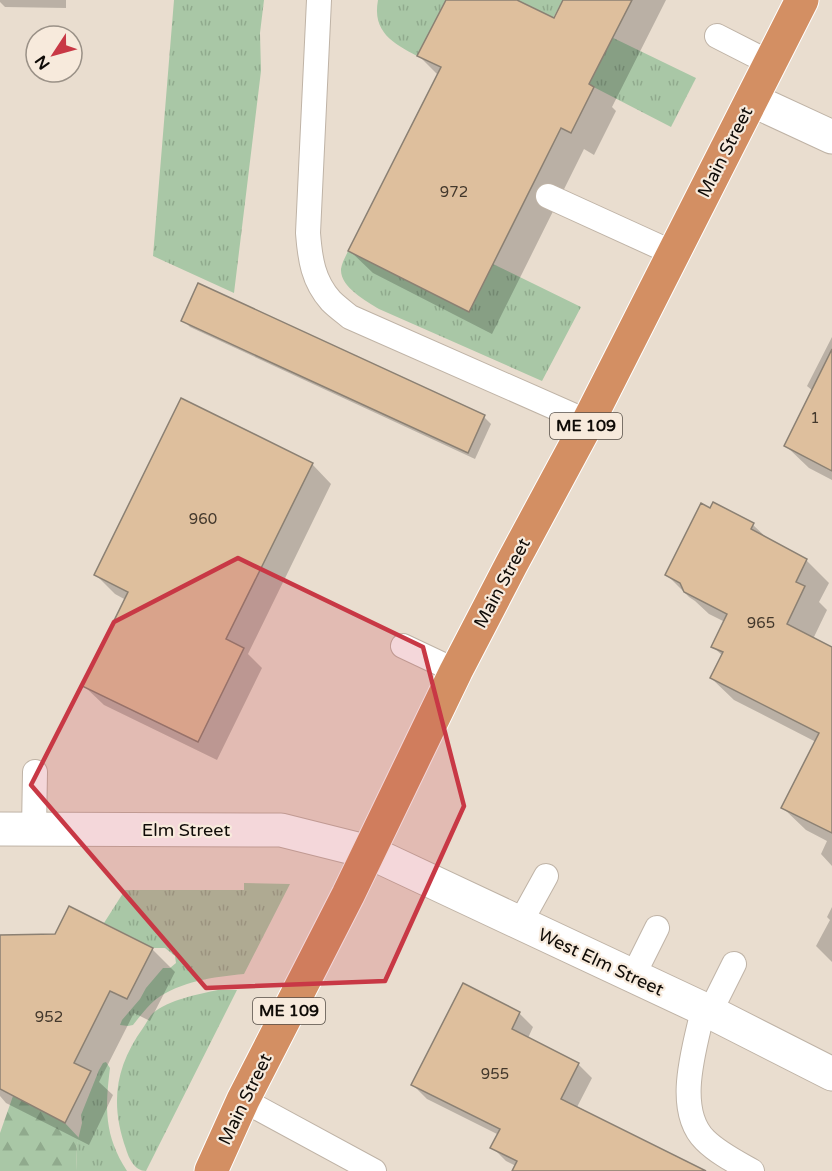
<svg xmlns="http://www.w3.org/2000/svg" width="832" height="1171" viewBox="0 0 832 1171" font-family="'Varela Round',sans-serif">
  <defs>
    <pattern id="grass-tufts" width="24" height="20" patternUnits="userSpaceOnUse" patternTransform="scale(1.5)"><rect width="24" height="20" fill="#a9c7a6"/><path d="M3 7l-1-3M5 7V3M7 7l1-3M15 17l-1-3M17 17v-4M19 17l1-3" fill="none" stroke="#90aa8d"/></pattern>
    <pattern id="forest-firs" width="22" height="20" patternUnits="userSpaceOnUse" patternTransform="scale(1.5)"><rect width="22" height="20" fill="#a9c7a6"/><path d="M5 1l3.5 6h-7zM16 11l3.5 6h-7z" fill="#90aa8d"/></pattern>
  </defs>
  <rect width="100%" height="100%" fill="#e9ddcf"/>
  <g fill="url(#grass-tufts)">
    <path d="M174 0H264L260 33 261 71 234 293 153 256Z"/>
    <path d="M378 0H446L417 56C393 43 372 32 378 0Z"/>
    <path d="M517 0H563L553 18Z"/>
    <path d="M603 33 696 78 671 127 580 80Z"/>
    <path d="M348 251 493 264 581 307 542 381 379 309C366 301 340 287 341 269 342 262 346 256 348 251Z"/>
    <path d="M244 883 290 884 244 974C213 977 181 981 155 1000 147 1007 140 1016 133 1025L128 1026 120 1025 122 1020 140 999 146 988 163 968H170L176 963 175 956 165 948H153L104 923 125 890H244Z"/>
    <path d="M218 990H237L146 1171C135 1171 129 1159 126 1149 110 1104 115 1067 143 1028 146 1024 149 1017 153 1013 168 1000 199 994 218 990Z"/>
    <path d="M106 1062 110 1068C105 1108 104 1135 127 1171H77L76 1148 82 1123 81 1115 99 1070 103 1063Z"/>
  </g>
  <path fill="url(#forest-firs)" d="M13 1096 65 1123 79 1138 76 1148 77 1171H0V1133Z"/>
  <g fill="#0003">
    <path d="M0 0H66V8L5 7 0 2Z"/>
    <path d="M447 0H514L554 20 565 0H666L612 107 616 111 594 155 584 149 492 334 373 273 350 251 438 75 419 56Z"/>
    <path d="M183 320 484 417 491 424 475 459 190 327Z"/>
    <path d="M832 337V480L809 468 786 446 813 391 807 386Z"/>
    <path d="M312 464 331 484 248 654 262 668 217 760 104 705 84 686 126 600 115 594 96 575Z"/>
    <path d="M753 525 769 540 806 560 829 583 819 602 827 610 813 639 832 648V866L821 854 827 841 806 830 783 808 816 742 734 700 711 678 723 656 713 647 725 622 709 614 695 601 689 597 667 575Z"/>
    <path d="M832 907V962L816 946 830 920 827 917Z"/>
    <path d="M0 936 152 949 175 972 150 1021 134 1013 99 1082 113 1095 89 1145 6 1103 0 1096Z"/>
    <path d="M519 1013 533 1027 528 1038 578 1064 592 1078 576 1109 671 1171H514L516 1166 506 1161 492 1147 499 1135 427 1099 413 1085Z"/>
  </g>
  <g fill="#debf9d" stroke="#8b8073" stroke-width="1.5">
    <path d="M446 0H517L554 18 563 0H632L589 84 594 87 571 133 561 128 469 312 348 251 441 67 417 56Z"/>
    <path d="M198 283 485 415 468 453 181 321Z"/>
    <path d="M832 349V471L784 446Z"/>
    <path d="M181 398 313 463 226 639 244 648 198 742 82 686 128 592 94 575Z"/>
    <path d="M713 502 754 523 751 529 807 559 796 582 805 586 787 624 832 647V833L781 808 819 733 710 678 723 652 711 647 727 614 684 592 680 583 665 575 701 503 710 508Z"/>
    <path d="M69 906 153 948 127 999 110 991 74 1063 91 1071 65 1123 0 1089V935L55 934Z"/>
    <path d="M463 983 520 1012 512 1029 579 1063 561 1099 706 1171H512L517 1161 490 1148 500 1129 411 1085Z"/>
  </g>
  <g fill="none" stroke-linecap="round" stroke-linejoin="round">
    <g stroke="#bfb3a6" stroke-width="26">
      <g id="lane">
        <path d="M319 0 308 233C310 259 313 281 331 301 337 307 344 312 350 317L588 422"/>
        <path d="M717 36 770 63"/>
        <path d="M548 196 673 253"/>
        <path d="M403 646 456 671"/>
        <path d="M34 829 35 772"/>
        <path d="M520 923 546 876"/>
        <path d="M633 976 657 928"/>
        <path d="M703 1010C695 1047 674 1109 705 1140 718 1153 736 1162 752 1171"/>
        <path d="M710 1012 734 964"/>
        <path d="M243 1100 374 1171"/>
      </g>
    </g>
    <g stroke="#bfb3a6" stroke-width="35">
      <g id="street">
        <path d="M752 100 832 137"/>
        <path d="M0 829 281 830 369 852 710 1012 832 1074"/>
      </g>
    </g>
    <g stroke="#fff" stroke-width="35">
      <path id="highway" d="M211 1171 243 1100 348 895 456 671 511 565 588 422 802 0"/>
    </g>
    <use href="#lane" stroke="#fff" stroke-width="24"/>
    <use href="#street" stroke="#fff" stroke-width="33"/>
    <use href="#highway" stroke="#d38f63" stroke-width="33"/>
  </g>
  <path fill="#c83845" fill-opacity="0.2" stroke="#c83845" stroke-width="4.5" stroke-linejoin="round" d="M238 558 423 647 464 806 385 981 206 988 31 785 114 622Z"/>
  <g text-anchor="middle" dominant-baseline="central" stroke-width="4.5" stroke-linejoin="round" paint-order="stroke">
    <g font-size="15" fill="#43382c">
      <text x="454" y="192">972</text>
      <text x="815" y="418">1</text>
      <text x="203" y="519">960</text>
      <text x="761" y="623">965</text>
      <text x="49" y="1017">952</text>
      <text x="495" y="1074">955</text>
    </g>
    <g fill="#f7eadc" stroke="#554e47" stroke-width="1.5">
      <rect x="550" y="413" width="72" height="26" rx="4.5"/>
      <rect x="253" y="998" width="72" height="26" rx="4.5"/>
    </g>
    <g font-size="16" font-weight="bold" fill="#0f0b07">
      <text x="586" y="426">ME 109</text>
      <text x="289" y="1011">ME 109</text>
    </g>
    <g font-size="18" fill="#0f0b07" stroke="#f7eadc">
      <text transform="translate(725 152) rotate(-63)">Main Street</text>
      <text transform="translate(502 583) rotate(-62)">Main Street</text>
      <text x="186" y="830">Elm Street</text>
      <text transform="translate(601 962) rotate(25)">West Elm Street</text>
      <text transform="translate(245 1099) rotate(-64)">Main Street</text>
    </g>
  </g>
  <g transform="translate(54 54) rotate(234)"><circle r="28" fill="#f7eadc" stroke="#9a9187" stroke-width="1.5"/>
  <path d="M0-4.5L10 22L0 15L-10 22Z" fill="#c83845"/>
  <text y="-9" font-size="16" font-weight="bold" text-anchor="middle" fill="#0f0b07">N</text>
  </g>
</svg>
